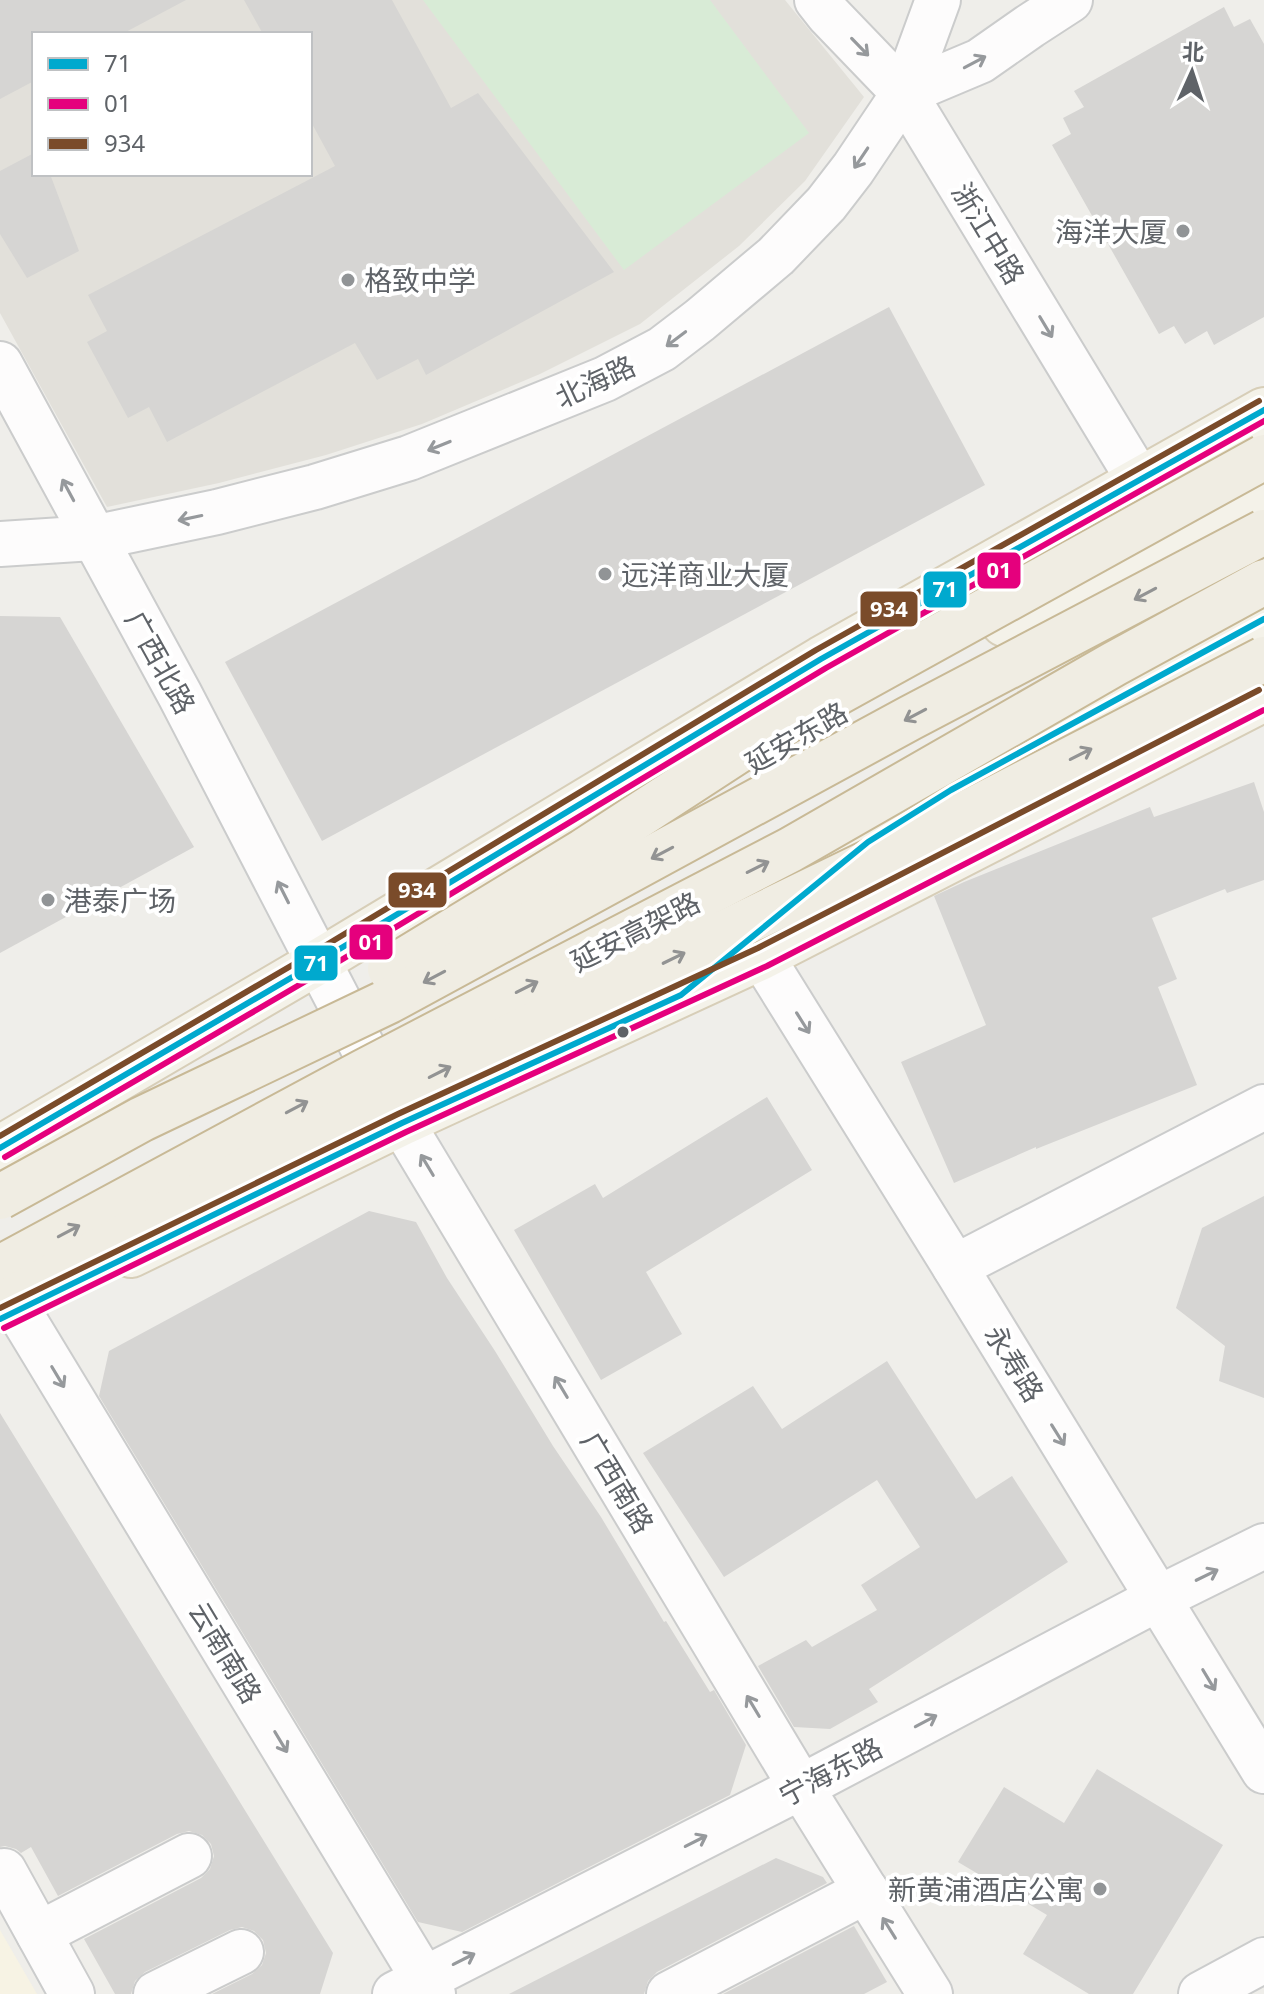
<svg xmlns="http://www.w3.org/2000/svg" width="1264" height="1994" viewBox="0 0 1264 1994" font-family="'Noto Sans','Noto Sans SC',sans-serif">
  <rect width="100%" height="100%" fill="#efeeea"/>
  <path fill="#f7f3e4" d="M0 1930 37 1994H0Z"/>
  <path fill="#e2e0da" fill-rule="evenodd" d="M0 0H785L864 97 805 181 739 246 640 324 540 374 422 424 326 455 219 483 107 507 0 313ZM34 34H310V174H34Z"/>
  <path fill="#d8ebd6" d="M423 0H710L809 133 624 270Z"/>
  <g fill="#d6d5d3">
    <path d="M0 0H186L122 34H34V81L0 99Z"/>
    <path d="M244 0H392L451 108 478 93 614 272 426 375 418 359 377 380 355 343 167 442 149 407 128 418 87 342 107 331 88 295 335 166 310 120V34H263Z"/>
    <path d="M1224 7 1234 27 1250 19 1264 44V317L1214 345 1207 331 1185 344 1174 326 1159 334 1052 145 1071 134 1063 118 1084 107 1074 91Z"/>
    <path d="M34 153V174H50L79 251 27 278 0 234V171Z"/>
    <path d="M889 307 985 485 322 841 225 662Z"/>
    <path d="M0 616 60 617 194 847 0 953Z"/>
    <path d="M1254 782 1264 812V880L1227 893 1225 889 1152 918 1177 979 1158 987 1197 1085 1036 1149V1147L954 1183 901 1062 986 1025 934 896 964 882 1150 807 1154 817Z"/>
    <path d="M767 1097 812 1170 646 1272 682 1334 601 1380 514 1230 595 1184 603 1198Z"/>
    <path d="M1264 1196V1398L1219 1381 1225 1346 1176 1308 1202 1228Z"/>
    <path d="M369 1211 416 1222 447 1278 495 1351 553 1446 601 1517 664 1622 666 1621 710 1692 714 1690 746 1745 730 1795 462 1932 418 1922 99 1396 109 1351Z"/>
    <path d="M887 1361 976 1499 1012 1476 1068 1562 869 1689 878 1702 830 1729 794 1727 758 1666 806 1640 812 1647 877 1610 861 1585 920 1547 877 1480 724 1577 643 1453 753 1386 782 1429Z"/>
    <path d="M0 1413 333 1953 320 1994H212L252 1974 262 1965 266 1953 263 1940 254 1931 242 1927 230 1930 145 1972 135 1981 131 1994H115L84 1939 201 1878 210 1869 214 1856 211 1844 202 1835 189 1831 177 1834 58 1896 31 1847 21 1853 16 1849 5 1846 0 1847Z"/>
    <path d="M1097 1769 1223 1845 1133 1994H1089L1023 1954 1047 1915 958 1862 1004 1787 1064 1823Z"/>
    <path d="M776 1858 823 1877 827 1883 657 1972 648 1981 644 1994H509Z"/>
    <path d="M854 1926 887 1982 864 1994H723Z"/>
  </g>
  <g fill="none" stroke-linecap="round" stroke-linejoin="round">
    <g stroke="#cbcccc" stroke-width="48">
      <g id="minor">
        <path d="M817 0 828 14 904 93 1159 513"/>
        <path d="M904 93 980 61 1030 26 1070 0"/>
        <path d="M0 364 180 695 402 1123 801 1787 930 1994"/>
        <path d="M0 544 93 538 217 512 315 487 409 458 605 379 662 349 700 320 776 256 826 204 853 169 904 93 938 0"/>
        <path d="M762 957 955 1267 1264 1771"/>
        <path d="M955 1267 1264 1107"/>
        <path d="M18 1310 433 1994"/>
        <path d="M4 1871 72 1994"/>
        <path d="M39 1934 189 1856"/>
        <path d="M156 1994 241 1952"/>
        <path d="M395 1994 801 1787 1159 1598 1264 1546"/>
        <path d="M669 1994 866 1891"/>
        <path d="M1201 1994 1264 1960"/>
      </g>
    </g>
    <g stroke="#d7ceb8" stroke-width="48">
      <g id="major">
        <path d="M1004 624 1173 537 1264 488"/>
        <path d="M844 862 868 842 951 790 1264 619"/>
        <path d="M0 1148 318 962 821 659 1264 410"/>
        <path d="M131 1255 402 1123 762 957 1264 699"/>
      </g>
    </g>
    <use href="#minor" stroke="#fdfcfc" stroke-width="44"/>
    <use href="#major" stroke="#f4f2e9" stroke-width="44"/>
    <g stroke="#c8b996" stroke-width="48" stroke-linecap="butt">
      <g id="highway-bridge">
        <path d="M390 969 584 851 770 730 1264 457"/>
        <path d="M0 1197 142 1119 389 1001 910 718 1264 532"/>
        <path d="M0 1268 363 1072 790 850 1114 664 1264 582"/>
        <path d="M0 1305 266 1159 509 1037 907 844 1264 659"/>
      </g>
    </g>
    <use href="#highway-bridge" stroke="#f0ede3" stroke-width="44"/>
    <g stroke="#fff" stroke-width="12">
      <g id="bus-1">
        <path d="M0 1148 318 962 821 659 1264 410"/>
        <path d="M0 1319 402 1123 681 995 868 842 951 790 1264 619"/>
      </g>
    </g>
    <g stroke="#fff" stroke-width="12">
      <g id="bus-2">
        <path d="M5 1157 323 971 826 668 1264 421"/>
        <path d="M4 1328 406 1132 767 966 1264 710"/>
      </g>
    </g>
    <g stroke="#fff" stroke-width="12">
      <g id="bus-3">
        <path d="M0 1136 313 953 816 650 1259 401"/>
        <path d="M0 1308 398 1114 758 948 1259 690"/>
      </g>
    </g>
    <use href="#bus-1" stroke="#00a9ce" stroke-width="6"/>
    <use href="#bus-2" stroke="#e5007d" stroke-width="6"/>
    <use href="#bus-3" stroke="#7a4b2a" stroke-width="6"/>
  </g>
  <defs><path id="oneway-shaft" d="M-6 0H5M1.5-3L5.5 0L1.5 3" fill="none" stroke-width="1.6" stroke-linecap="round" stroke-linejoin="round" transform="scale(2)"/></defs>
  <g stroke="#96999c">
    <use href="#oneway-shaft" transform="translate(860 47) rotate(46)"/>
    <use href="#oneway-shaft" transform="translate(975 62) rotate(-28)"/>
    <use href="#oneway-shaft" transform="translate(861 158) rotate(124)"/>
    <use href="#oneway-shaft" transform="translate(1046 327) rotate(59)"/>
    <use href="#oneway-shaft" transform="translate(676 339) rotate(143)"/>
    <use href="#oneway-shaft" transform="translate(439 446) rotate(158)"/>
    <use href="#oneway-shaft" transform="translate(68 490) rotate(-118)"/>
    <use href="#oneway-shaft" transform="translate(190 518) rotate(168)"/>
    <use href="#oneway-shaft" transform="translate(283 892) rotate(-117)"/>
    <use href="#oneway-shaft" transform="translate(803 1023) rotate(58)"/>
    <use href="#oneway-shaft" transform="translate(427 1165) rotate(-121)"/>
    <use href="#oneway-shaft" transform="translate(58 1377) rotate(59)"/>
    <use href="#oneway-shaft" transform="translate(561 1387) rotate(-121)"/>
    <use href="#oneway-shaft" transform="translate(1058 1435) rotate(58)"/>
    <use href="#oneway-shaft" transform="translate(1207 1575) rotate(-26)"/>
    <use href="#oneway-shaft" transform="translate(1209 1680) rotate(59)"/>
    <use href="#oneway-shaft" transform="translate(753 1706) rotate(-121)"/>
    <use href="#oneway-shaft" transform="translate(926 1721) rotate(-28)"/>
    <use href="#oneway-shaft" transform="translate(281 1742) rotate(59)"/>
    <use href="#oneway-shaft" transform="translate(696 1841) rotate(-27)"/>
    <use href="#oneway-shaft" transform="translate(889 1928) rotate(-122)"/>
    <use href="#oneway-shaft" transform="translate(464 1959) rotate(-27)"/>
  </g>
  <g stroke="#929393">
    <use href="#oneway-shaft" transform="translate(1145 594) rotate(152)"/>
    <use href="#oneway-shaft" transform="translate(915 715) rotate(152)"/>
    <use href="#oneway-shaft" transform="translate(1081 754) rotate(-27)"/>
    <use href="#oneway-shaft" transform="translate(662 853) rotate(152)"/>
    <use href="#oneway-shaft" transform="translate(758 867) rotate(-27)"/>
    <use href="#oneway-shaft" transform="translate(674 958) rotate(-26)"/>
    <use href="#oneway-shaft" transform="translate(434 977) rotate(152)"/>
    <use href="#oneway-shaft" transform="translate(527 987) rotate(-27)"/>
    <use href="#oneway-shaft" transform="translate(440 1072) rotate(-27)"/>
    <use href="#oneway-shaft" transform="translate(297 1107) rotate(-28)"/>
    <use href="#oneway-shaft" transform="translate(69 1231) rotate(-28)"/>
  </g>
  <g fill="#919496" stroke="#fff" stroke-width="3">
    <circle cx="1183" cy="231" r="8"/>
    <circle cx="348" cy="280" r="8"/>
    <circle cx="605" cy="574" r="8"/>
    <circle cx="48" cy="900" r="8"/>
    <circle cx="1100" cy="1889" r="8"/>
  </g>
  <circle fill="#5f6368" stroke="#fff" stroke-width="3" cx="623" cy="1032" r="7"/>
  <g text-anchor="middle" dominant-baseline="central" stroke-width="8" stroke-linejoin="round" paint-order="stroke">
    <g font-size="28" fill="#5f6368" stroke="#fff" text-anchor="start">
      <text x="1167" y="231" text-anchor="end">海洋大厦</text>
      <text x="364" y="280">格致中学</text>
      <text x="621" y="574">远洋商业大厦</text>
      <text x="64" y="900">港泰广场</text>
      <text x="1084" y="1889" text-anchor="end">新黄浦酒店公寓</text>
    </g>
    <g font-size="28" fill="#5f6368" stroke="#fff">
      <text transform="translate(989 233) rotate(59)">浙江中路</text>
      <text transform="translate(595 381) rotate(-25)">北海路</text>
      <text transform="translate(161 662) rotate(61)">广西北路</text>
      <text transform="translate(796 737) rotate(-30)">延安东路</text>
      <text transform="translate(635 931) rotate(-27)">延安高架路</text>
      <text transform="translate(1015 1363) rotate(58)">永寿路</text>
      <text transform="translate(618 1482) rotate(59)">广西南路</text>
      <text transform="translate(226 1652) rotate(59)">云南南路</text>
      <text transform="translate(830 1771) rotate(-28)">宁海东路</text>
    </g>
  </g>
  <g stroke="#fff" stroke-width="3">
    <rect x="976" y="551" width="46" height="39" rx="8" fill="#e5007d"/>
    <rect x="922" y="570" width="46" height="39" rx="8" fill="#00a9ce"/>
    <rect x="859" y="590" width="60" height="38" rx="8" fill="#7a4b2a"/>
    <rect x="387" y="871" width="61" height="38" rx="8" fill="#7a4b2a"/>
    <rect x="348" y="923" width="46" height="38" rx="8" fill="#e5007d"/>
    <rect x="293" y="944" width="46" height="38" rx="8" fill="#00a9ce"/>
  </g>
  <g font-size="22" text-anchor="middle" font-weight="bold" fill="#fff">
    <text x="999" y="578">01</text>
    <text x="945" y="597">71</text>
    <text x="889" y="617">934</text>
    <text x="417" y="898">934</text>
    <text x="371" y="950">01</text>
    <text x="316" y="971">71</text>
  </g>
  <rect x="32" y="32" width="280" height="144" fill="#ffffff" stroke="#bfc1c3" stroke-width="2"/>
  <rect x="48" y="58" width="40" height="12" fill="#00a9ce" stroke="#bfc1c3" stroke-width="2"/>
  <text x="104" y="72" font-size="24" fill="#5f6368">71</text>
  <rect x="48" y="98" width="40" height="12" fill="#e5007d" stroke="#bfc1c3" stroke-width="2"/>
  <text x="104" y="112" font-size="24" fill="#5f6368">01</text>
  <rect x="48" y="138" width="40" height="12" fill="#7a4b2a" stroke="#bfc1c3" stroke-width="2"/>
  <text x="104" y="152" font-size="24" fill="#5f6368">934</text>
  <g transform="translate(1192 72) rotate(3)" stroke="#ffffff" stroke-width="6" paint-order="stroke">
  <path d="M0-6L14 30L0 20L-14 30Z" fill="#5f6368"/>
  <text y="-12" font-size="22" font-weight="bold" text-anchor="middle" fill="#5f6368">北</text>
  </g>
</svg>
